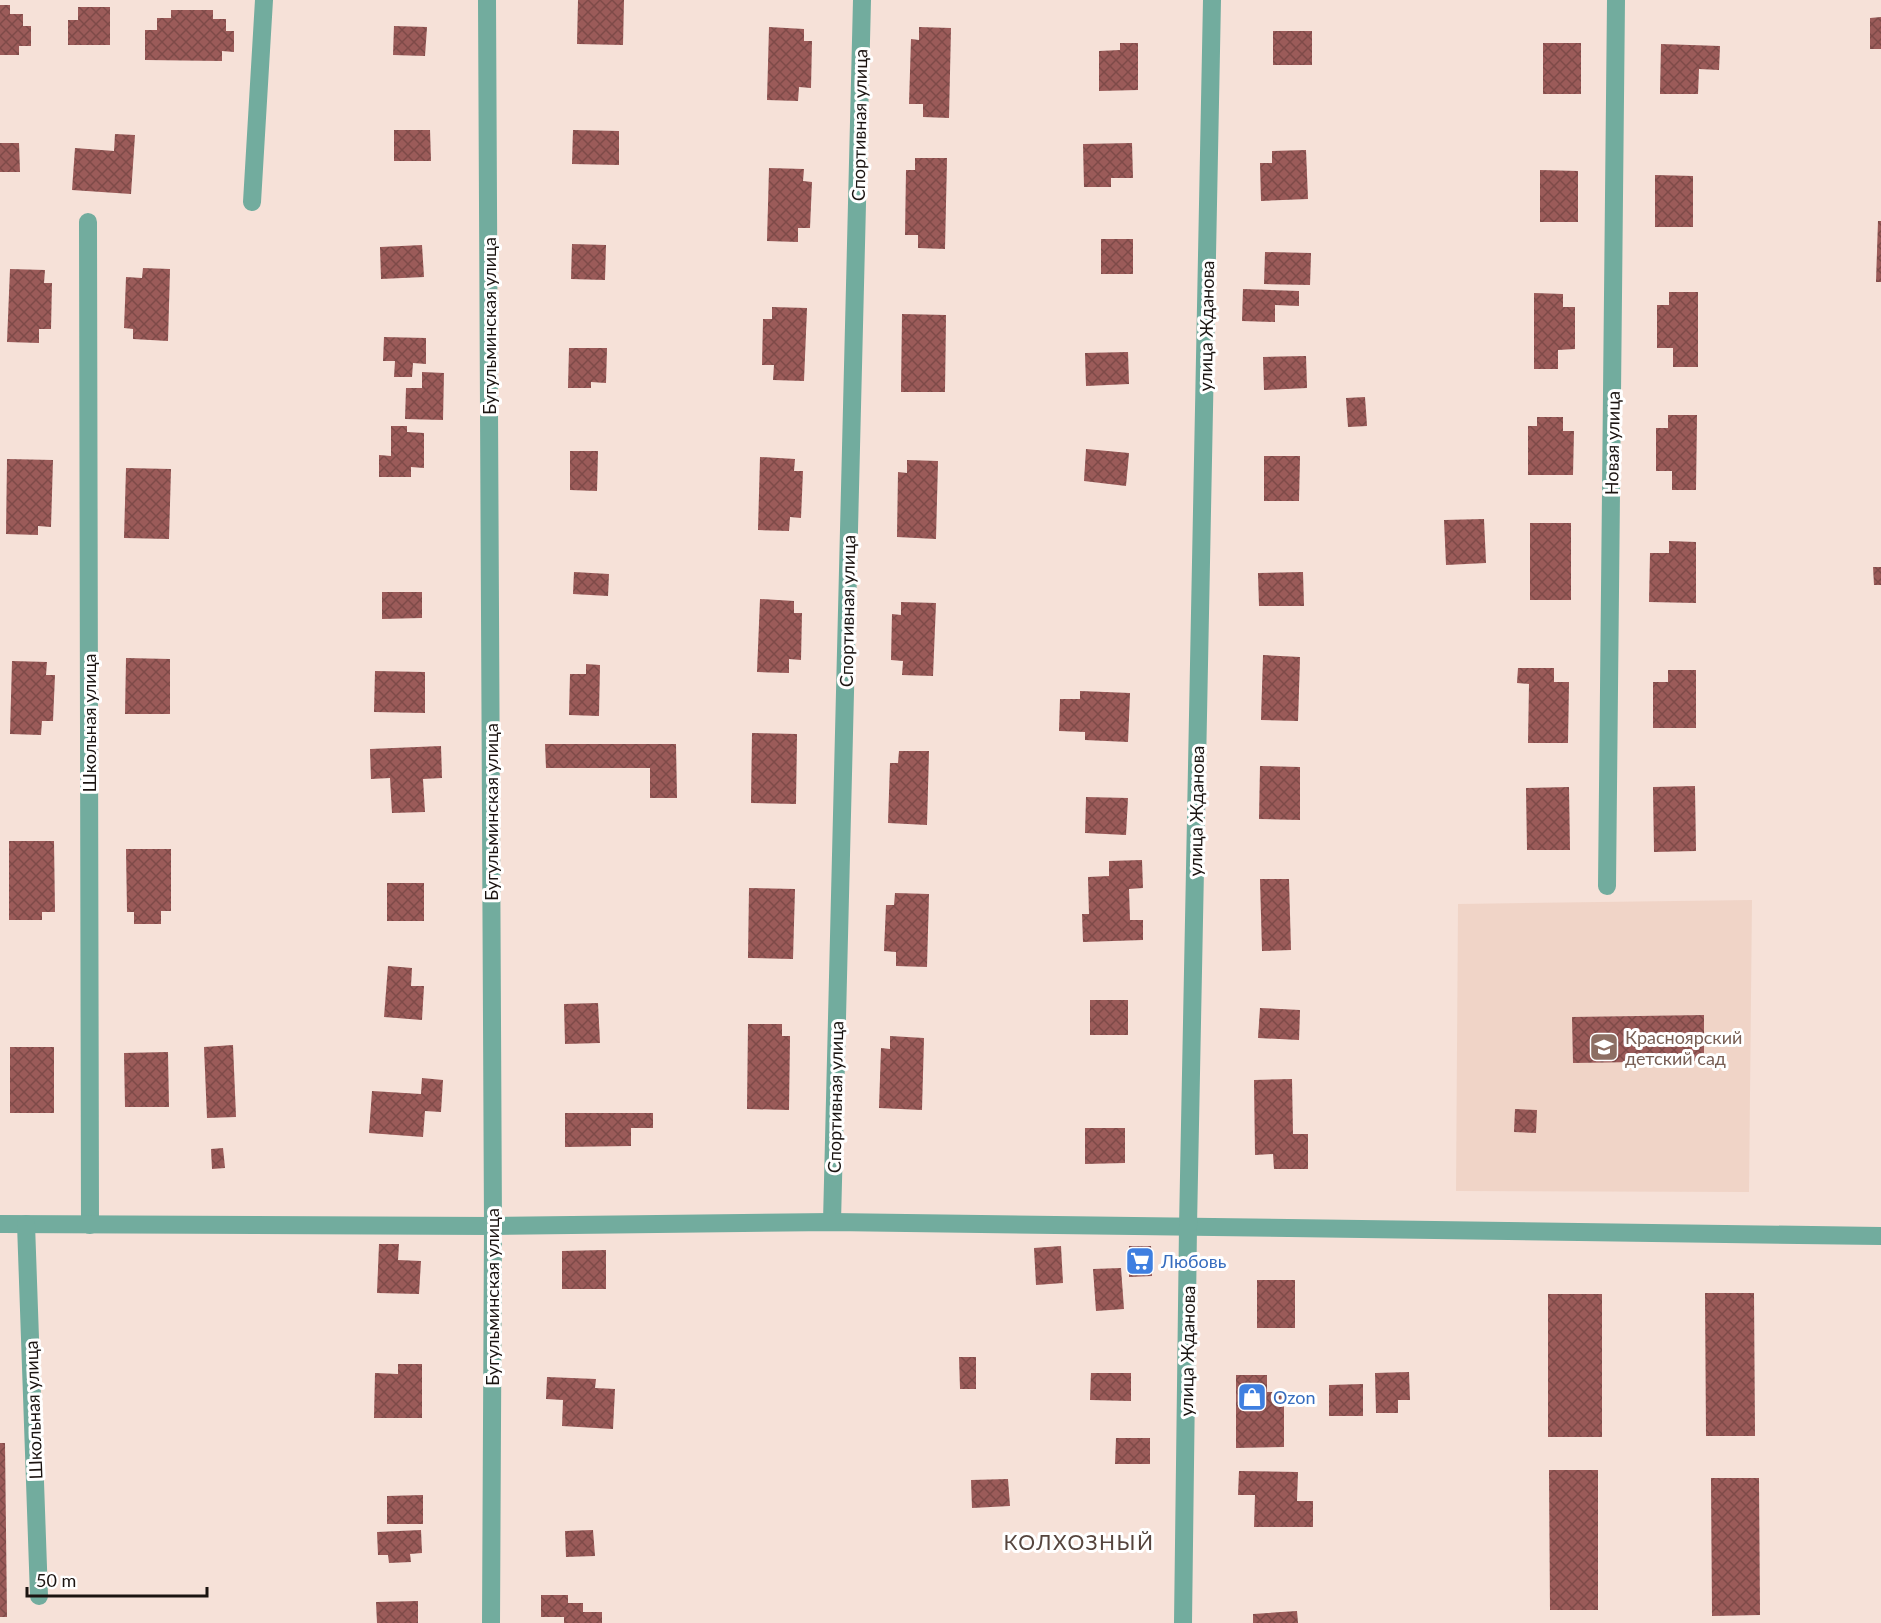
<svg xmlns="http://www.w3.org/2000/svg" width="1881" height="1623" viewBox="0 0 1881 1623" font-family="Lato,sans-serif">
  <defs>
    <pattern id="building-cross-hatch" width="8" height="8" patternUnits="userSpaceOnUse" patternTransform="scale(1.5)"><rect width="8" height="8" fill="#9b5b59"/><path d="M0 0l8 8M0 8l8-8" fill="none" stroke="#7e4a48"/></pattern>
  </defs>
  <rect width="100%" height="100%" fill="#f6e1d8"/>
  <path fill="#f0d4c7" d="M1752 900 1749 1192 1456 1191 1458 904Z"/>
  <g fill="url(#building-cross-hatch)">
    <path d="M578 0H624L623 45 577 44Z"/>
    <path d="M0 5H10V14H23V26H31V46H19V55H0Z"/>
    <path d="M78 7H110V45H68V20H78Z"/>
    <path d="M171 10H213V19H226V31H234V52L222 51V61L145 60V30H157V18H171Z"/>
    <path d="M1881 17V49H1870V18Z"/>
    <path d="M394 26 427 27 425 56 393 55Z"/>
    <path d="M769 27 804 29V41H812L811 88 799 87 798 101 767 100Z"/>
    <path d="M919 27 951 28 949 118 923 117V104H909L911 39 919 40Z"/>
    <rect x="1273" y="31" width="39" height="34"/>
    <path d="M1120 43H1138V90L1099 91V51L1120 50Z"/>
    <rect x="1543" y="43" width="38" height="51"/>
    <path d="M1661 44 1720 46 1719 70 1699 69 1698 94H1660Z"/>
    <path d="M394 130H430L431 161H394Z"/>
    <path d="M573 130 619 131V165L572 164Z"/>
    <path d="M115 134 135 135 131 194 72 190 75 148 114 151Z"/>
    <path d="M0 143H19L20 172H0Z"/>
    <path d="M1132 143 1133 178H1111V187H1084L1083 144Z"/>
    <path d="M1306 150 1308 199 1261 201 1260 163H1272V151Z"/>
    <path d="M915 158H947L945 249 918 248V235H905L906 170H915Z"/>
    <path d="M769 168 804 169 803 181 812 182 810 228H798V242L767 241Z"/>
    <path d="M1540 170 1578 171V222H1540Z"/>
    <path d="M1655 175 1693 176V227H1655Z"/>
    <path d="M1878 221H1881V282H1876Z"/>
    <rect x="1101" y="239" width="32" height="35"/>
    <path d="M572 244 606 245 605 280 571 279Z"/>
    <path d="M422 245 424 277 381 279 380 247Z"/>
    <path d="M1265 252 1311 253 1310 285 1264 284Z"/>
    <path d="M143 268 170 269 168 341 133 339V329L124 328 126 277 142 278Z"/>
    <path d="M10 269 45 270 44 283H52L51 329H39V343L7 342Z"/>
    <path d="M1243 289 1299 291V306L1275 305V322L1242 321Z"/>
    <path d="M1669 292H1698V367H1673V348H1657V305H1669Z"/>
    <path d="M1534 293 1563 294V307H1575V349L1558 350V369H1534Z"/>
    <path d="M772 307 807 308 804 381 773 380 774 365H762L763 319H772Z"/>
    <path d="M902 314 946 315 945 392H901Z"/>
    <path d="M384 337 426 338V364L413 363 412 377H394L395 361H383Z"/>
    <path d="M569 348H607L606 383 591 382V388H568Z"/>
    <path d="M1128 352 1129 384 1086 386 1085 353Z"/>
    <path d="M1306 356 1307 388 1264 390 1263 357Z"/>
    <path d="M422 372 444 373 443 420 405 419 406 388H422Z"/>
    <path d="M1365 397 1367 426 1348 427 1346 398Z"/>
    <path d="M1668 415H1697L1696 490H1672V471H1656V428H1668Z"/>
    <path d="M1537 417H1563V431H1574L1573 475H1528V426H1537Z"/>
    <path d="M391 426H407V432L424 433V468L411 467V477H379V455L391 456Z"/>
    <path d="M1086 449 1129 453 1126 486 1084 481Z"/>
    <path d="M570 451H598L597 491 570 490Z"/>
    <path d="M1264 456H1300L1299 501H1264Z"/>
    <path d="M760 457 795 459 794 471H803L801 518 790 517 789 531 758 530Z"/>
    <path d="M7 459 53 460 51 527 38 526V535L6 534Z"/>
    <path d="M907 460 938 461 936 539 897 537 898 472 907 473Z"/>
    <path d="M126 468 171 469 169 539 124 538Z"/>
    <path d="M1484 519 1486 563 1446 565 1444 520Z"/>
    <rect x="1530" y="523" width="41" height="77"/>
    <path d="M1669 541 1696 542V603L1649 602 1650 553H1669Z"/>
    <path d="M1873 567H1881V585H1874Z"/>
    <path d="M574 572 609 574 608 596 573 594Z"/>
    <path d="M1303 572 1304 606H1259L1258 573Z"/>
    <path d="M382 592H422V618L382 619Z"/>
    <path d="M760 599 794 601V613H802L801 660 789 659V673L757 672Z"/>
    <path d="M901 602 936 603 933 676 902 675 903 661 891 660 892 614 901 615Z"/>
    <path d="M1263 655 1300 657 1298 721 1261 720Z"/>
    <path d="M126 658 170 659V714H125Z"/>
    <path d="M12 661 47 662 46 675H55L53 721H42L41 735 10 734Z"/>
    <path d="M586 664 600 665 599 716 569 715 570 674H586Z"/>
    <path d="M1518 668H1554V682H1569L1568 743H1528L1529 684 1517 683Z"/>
    <path d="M1668 670H1696V728H1653V682H1668Z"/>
    <path d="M375 671 425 672V713L374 712Z"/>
    <path d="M1080 691 1130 693 1128 742 1085 740V732L1059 731 1060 699H1080Z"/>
    <path d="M752 733 797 734 796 804 751 803Z"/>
    <path d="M545 744H676L677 798H650V768H546Z"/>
    <path d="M441 746 442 778 423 779 425 812 392 813 390 778 371 779 370 749Z"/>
    <path d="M899 751H929L927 825 888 823 890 763H898Z"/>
    <path d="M1260 766 1300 767V820L1259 819Z"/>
    <path d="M1695 786 1696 851 1654 852 1653 787Z"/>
    <path d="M1569 787 1570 850H1527L1526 788Z"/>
    <path d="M1086 797 1128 798 1126 835 1085 833Z"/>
    <path d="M9 841H54L55 912H42V920H9Z"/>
    <path d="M126 849H171V911H161V924H134V912H127Z"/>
    <path d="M1142 860 1143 888 1129 889 1130 920H1143V940L1083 942 1082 914H1089L1088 877 1109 876V861Z"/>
    <path d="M1260 879H1289L1291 950 1262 951Z"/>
    <rect x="387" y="883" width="37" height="38"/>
    <path d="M749 888 795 889 793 959 748 958Z"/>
    <path d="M895 893 929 894 927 967 896 966V952L884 951 886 905H894Z"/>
    <path d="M388 966 412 968 411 986H424L422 1020 384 1017Z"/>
    <rect x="1090" y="1000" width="38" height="35"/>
    <path d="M598 1003 600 1043 565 1044 564 1004Z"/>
    <path d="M1260 1008 1300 1010 1299 1040 1258 1038Z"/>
    <path d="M1704 1015V1061L1573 1063 1572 1017Z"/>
    <path d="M748 1024H782V1036H790L789 1110 747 1109Z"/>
    <path d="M890 1036 924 1038 922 1110 879 1108 881 1048 890 1049Z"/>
    <path d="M233 1045 236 1117 207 1118 204 1047Z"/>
    <rect x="10" y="1047" width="44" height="66"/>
    <path d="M168 1052 169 1107H125L124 1053Z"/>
    <path d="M422 1078 443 1080 441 1112 425 1111 423 1137 369 1133 372 1091 421 1094Z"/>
    <path d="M1292 1079 1293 1134H1308V1169H1274L1273 1154 1255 1155 1254 1080Z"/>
    <path d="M1515 1109 1537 1110 1536 1133 1514 1132Z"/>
    <path d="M565 1113H653V1128H631V1146L565 1147Z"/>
    <path d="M1085 1128H1125V1163L1085 1164Z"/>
    <path d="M223 1148 225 1168 212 1169 211 1149Z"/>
    <path d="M379 1244H399L398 1260 421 1261 419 1294 377 1293Z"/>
    <path d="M1061 1246 1063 1283 1036 1285 1034 1248Z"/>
    <path d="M1129 1246H1151L1152 1276 1129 1277Z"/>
    <path d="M606 1250V1289H562V1251Z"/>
    <path d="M1121 1268 1124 1309 1096 1311 1093 1269Z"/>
    <rect x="1257" y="1280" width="38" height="48"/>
    <path d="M1705 1293H1754L1755 1436H1706Z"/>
    <rect x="1548" y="1294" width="54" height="143"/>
    <path d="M959 1357H976V1389H960Z"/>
    <path d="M398 1364H422V1418H374L375 1373 398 1374Z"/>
    <path d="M1409 1372 1410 1400H1398V1413H1376L1375 1373Z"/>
    <path d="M1091 1373H1131V1401L1090 1400Z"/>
    <path d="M1236 1375H1267V1392H1284V1447L1236 1448Z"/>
    <path d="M547 1377 596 1379 595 1388 615 1389 613 1429 562 1426 563 1400 546 1399Z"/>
    <path d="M1363 1384V1416H1329V1385Z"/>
    <path d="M1116 1438H1150V1464H1115Z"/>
    <path d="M0 1443H5L7 1617H0Z"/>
    <path d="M1549 1470H1598V1610H1550Z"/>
    <path d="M1239 1471 1298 1472 1297 1501H1313V1527H1254L1255 1495H1238Z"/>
    <path d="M1711 1478H1759L1760 1615 1712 1616Z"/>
    <path d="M1008 1479 1010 1506 972 1508 971 1480Z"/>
    <path d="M423 1495V1524H387V1496Z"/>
    <path d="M421 1530 422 1553 410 1554 411 1562 389 1563 388 1555H378L377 1532Z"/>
    <path d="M593 1530 595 1556 566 1557 565 1531Z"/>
    <path d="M541 1595H568V1603H583V1612H602V1623H564V1617H541Z"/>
    <path d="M418 1601V1623H377L376 1602Z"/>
    <path d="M1297 1611 1298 1623H1253V1614Z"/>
  </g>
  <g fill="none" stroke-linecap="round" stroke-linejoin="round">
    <g stroke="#72ac9e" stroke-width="18">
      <path d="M487 0 493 1226 491 1623"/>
      <path d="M252 202 264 0"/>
      <path d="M88 222 90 1225"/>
      <path d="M1607 886 1616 0"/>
      <path d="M832 1222 862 0"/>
      <path d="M0 1224 493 1226 832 1222 1881 1236"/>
      <path d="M26 1224 39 1596"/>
      <path d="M1183 1623 1188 1227 1212 0"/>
    </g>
  </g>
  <defs>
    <g id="school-square" transform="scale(1.5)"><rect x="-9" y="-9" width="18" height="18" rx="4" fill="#8d6e63" stroke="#fff"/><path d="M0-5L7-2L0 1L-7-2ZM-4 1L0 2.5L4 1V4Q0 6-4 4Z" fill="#fff"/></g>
    <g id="supermarket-square" transform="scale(1.5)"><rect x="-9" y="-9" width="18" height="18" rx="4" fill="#3f7fe0" stroke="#fff"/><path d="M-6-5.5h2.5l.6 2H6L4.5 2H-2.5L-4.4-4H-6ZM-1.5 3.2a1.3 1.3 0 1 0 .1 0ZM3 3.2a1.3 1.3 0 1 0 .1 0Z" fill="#fff"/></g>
    <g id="shop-square" transform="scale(1.5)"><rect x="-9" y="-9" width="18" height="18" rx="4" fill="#3f7fe0" stroke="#fff"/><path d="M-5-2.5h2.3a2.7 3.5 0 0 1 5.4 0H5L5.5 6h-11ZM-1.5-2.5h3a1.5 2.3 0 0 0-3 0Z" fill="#fff"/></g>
  </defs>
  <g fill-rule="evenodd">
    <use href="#school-square" x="1604" y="1047"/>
    <use href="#supermarket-square" x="1140" y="1261"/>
    <use href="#shop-square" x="1252" y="1397"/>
  </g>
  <g text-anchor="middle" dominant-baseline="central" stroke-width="6" stroke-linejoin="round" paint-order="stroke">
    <g font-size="18" fill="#1b1411" stroke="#fff">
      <text transform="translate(859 125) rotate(-89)">Спортивная улица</text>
      <text transform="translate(489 326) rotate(-90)">Бугульминская улица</text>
      <text transform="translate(1206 326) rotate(-89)">улица Жданова</text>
      <text transform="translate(1612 443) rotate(-89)">Новая улица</text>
      <text transform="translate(847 611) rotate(-89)">Спортивная улица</text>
      <text transform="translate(89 723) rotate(-90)">Школьная улица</text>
      <text transform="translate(1196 811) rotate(-89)">улица Жданова</text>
      <text transform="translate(491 812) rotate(-90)">Бугульминская улица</text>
      <text transform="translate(835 1097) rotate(-89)">Спортивная улица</text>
      <text transform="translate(492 1297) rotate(-90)">Бугульминская улица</text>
      <text transform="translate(1187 1351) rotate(-89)">улица Жданова</text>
      <text transform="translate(33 1410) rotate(-92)">Школьная улица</text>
    </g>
    <g font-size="18" fill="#785e54" stroke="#fff" text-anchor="start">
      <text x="1625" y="1037">Красноярский<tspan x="1625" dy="21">детский сад</tspan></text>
    </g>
    <g font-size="18" fill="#366cbe" stroke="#fff" text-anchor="start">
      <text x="1161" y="1261">Любовь</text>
      <text x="1273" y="1397">Ozon</text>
    </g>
    <g font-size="21" letter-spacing="1.5" fill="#56453e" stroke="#fff">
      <text x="1079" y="1541">КОЛХОЗНЫЙ</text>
    </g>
  </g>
  <path d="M27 1587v9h180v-9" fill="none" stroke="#1b1411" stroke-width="3"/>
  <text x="36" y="1587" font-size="18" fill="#1b1411" stroke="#ffffff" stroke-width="4.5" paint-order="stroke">50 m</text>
</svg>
